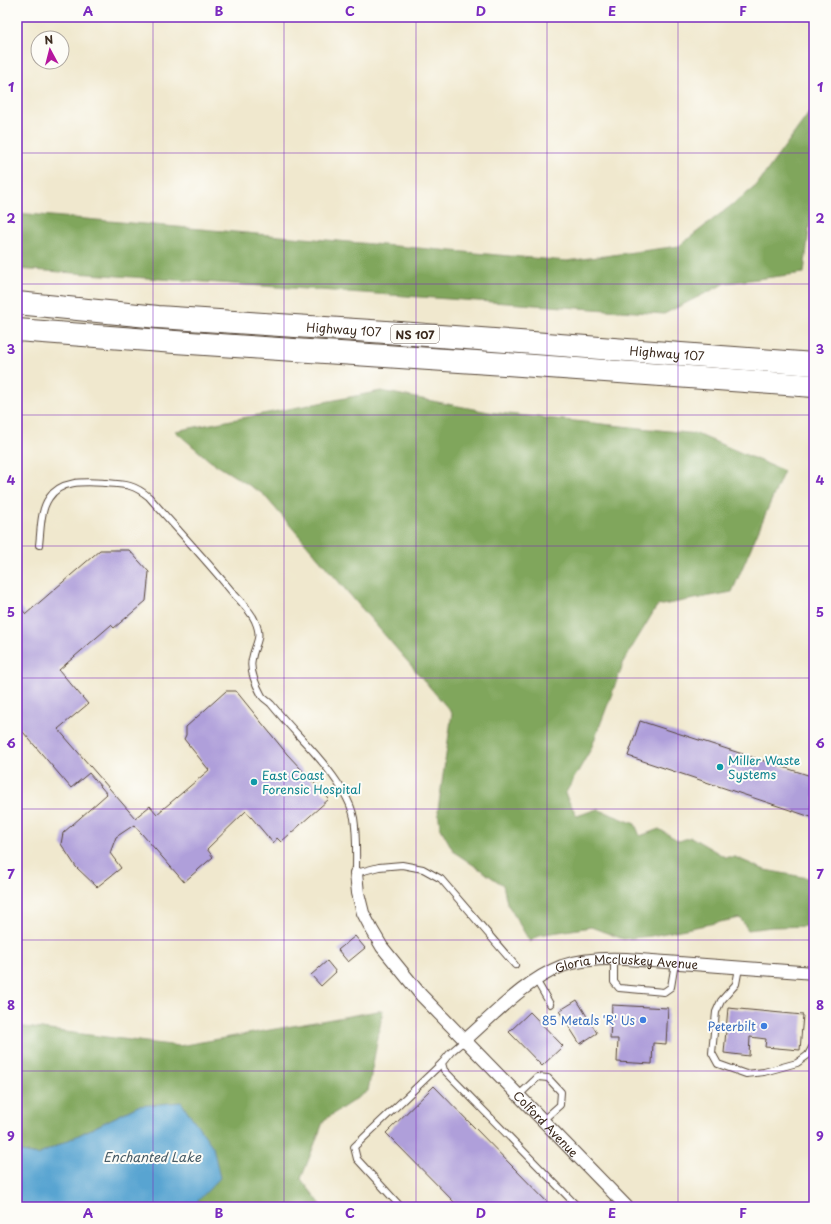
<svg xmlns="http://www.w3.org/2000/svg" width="831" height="1224" viewBox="0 0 831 1224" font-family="'Playpen Sans',sans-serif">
  <rect width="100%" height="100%" fill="#fdfcf7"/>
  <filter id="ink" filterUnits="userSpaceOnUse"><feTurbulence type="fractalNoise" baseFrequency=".025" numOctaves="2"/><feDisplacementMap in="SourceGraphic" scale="8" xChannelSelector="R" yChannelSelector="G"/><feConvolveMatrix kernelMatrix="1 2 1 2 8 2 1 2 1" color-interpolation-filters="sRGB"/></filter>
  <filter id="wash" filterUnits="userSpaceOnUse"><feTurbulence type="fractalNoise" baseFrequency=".012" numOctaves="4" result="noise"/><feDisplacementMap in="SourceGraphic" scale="16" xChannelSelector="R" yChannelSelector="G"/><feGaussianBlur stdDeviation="0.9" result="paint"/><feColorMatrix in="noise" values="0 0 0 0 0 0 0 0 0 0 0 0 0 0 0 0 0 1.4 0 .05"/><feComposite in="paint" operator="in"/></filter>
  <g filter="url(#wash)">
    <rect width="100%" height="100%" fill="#f0e8ce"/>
    <g fill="#80a65c" stroke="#5e683d">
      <path d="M814 106V199L812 204 804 273 726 283 664 314 17 269V213L567 261 679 246 756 186Z"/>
      <path d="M381 391 489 412 697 434 784 471 732 592 657 606 625 659 591 749 565 794 577 816 597 809 635 824 640 836 659 829 679 841 691 837 725 857H735L765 870 814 879V926L772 927 748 930 740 918 651 936 623 939 591 927 539 935 530 942 507 903 503 885 454 852 440 827 438 810 452 713 263 494 210 461 175 431Z"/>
      <path d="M383 1010 368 1091 324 1120 301 1179 323 1207H192L196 1202 138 1106 38 1155 17 1151V1026L179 1046Z"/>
    </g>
    <path fill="#59a4d1" stroke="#4a6778" d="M181 1102 213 1147 220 1178 192 1207H24L17 1197V1151L38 1155 138 1106Z"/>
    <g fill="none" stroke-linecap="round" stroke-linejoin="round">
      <path stroke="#59a4d1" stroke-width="3" d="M196 1202 199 1207"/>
    </g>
    <g id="blocks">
      <g fill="#af9fda">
        <path d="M100 550H129L149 572 146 601 114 628 111 625 59 670 88 704 58 729 135 818 150 806 157 814 209 770 184 739 186 735V727L226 691H236L287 754 329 799 281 842 277 838 273 843 246 811 207 849 213 857 184 882 134 825 116 837 110 853 121 868 97 887 76 867 61 844 63 833 107 794 89 773 71 788 17 725V604L26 614Z"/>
        <path d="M640 721 814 777V818L628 756Z"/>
        <path d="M355 936 365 948 348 962 338 950Z"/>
        <path d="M327 961 336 972 321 986 311 975Z"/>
        <path d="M577 1000 597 1033 580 1044 559 1011Z"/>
        <path d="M612 1005 668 1008 666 1044 653 1043 652 1064 617 1062 618 1039H610Z"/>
        <path d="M728 1008 803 1015 800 1050 765 1047 766 1039 750 1037 749 1056 724 1053Z"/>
        <path d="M530 1012 563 1046 542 1066 509 1032Z"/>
        <path d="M434 1086 552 1207H459L386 1133Z"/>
      </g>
    </g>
  </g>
  <g filter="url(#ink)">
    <use href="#blocks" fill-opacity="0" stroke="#564638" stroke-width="1"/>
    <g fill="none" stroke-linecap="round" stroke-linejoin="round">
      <g stroke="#564638" stroke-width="8">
        <g id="lane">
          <path d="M39 545C41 530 40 511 49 498 61 479 87 482 106 483 113 484 123 484 130 486 137 488 143 492 149 497 177 529 206 560 233 593 240 601 251 611 255 621 263 639 255 642 252 659 249 671 256 685 262 696 264 699 268 701 271 704 280 715 289 725 299 736 318 756 349 791 354 818 357 836 356 855 356 873L379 867 402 865 423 869 441 879 515 965"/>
          <path d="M614 958V982L619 988 664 992 671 987 675 963"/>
          <path d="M739 968 736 984 721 1001 716 1012 712 1053 718 1064 746 1074 764 1072 797 1063 808 1055 814 1044"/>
          <path d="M536 980 550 1004"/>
          <path d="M464 1041 451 1052 442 1063 444 1070 578 1207"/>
          <path d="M518 1096 538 1077 548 1078 561 1092 560 1105 542 1121"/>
          <path d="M401 1207 357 1159 354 1147 442 1063"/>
        </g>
      </g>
      <g stroke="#564638" stroke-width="14">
        <g id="street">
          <path id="s1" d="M356 873 358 893 363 913 372 930 382 947 421 995 627 1207"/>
          <path id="s2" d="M464 1041C494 1015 524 981 562 966 582 959 605 958 626 959L814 973"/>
        </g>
      </g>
      <g stroke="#564638" stroke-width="24">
        <g id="highway">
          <path id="s3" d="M17 303 158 317 386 332 814 364"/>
          <path d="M17 330 175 342 521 365 814 386"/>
        </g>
      </g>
      <use href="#lane" stroke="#fff" stroke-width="6"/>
      <use href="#street" stroke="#fff" stroke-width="12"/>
      <use href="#highway" stroke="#fff" stroke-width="22"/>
    </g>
  </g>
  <path fill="none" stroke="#7b2cbf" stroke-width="1" stroke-opacity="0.55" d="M153 17V1207M284 17V1207M416 17V1207M547 17V1207M678 17V1207M17 153H814M17 284H814M17 415H814M17 546H814M17 678H814M17 809H814M17 940H814M17 1071H814"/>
  <g fill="#0f9aa8" stroke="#fdfcf7" stroke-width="1.5">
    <circle cx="720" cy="767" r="4"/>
    <circle cx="254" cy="782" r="4"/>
  </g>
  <g fill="#3f7fe0" stroke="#fdfcf7" stroke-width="1.5">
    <circle cx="643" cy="1020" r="4"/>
    <circle cx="764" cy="1026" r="4"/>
  </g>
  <g text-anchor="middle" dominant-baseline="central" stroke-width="4" stroke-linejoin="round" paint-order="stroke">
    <rect fill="#fdfcf7" stroke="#75695f" stroke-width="1" x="391" y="325" width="48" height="18" rx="3"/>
    <g font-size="11" font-weight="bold" fill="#3b2a1e">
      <text x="415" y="334">NS 107</text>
    </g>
    <g font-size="12" fill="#3b2a1e" stroke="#fdfcf7">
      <text stroke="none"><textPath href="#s3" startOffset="328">Highway 107</textPath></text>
      <text stroke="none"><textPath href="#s3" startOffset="652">Highway 107</textPath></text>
      <text stroke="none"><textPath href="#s2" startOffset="189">Gloria Mccluskey Avenue</textPath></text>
      <text stroke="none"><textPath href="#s1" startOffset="321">Colford Avenue</textPath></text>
    </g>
    <g font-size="12" fill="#0d838f" stroke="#fdfcf7" text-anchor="start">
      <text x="728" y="760">Miller Waste<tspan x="728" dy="14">Systems</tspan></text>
      <text x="262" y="775">East Coast<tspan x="262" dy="14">Forensic Hospital</tspan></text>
    </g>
    <g font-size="12" fill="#366cbe" stroke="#fdfcf7" text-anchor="end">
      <text x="635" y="1020">85 Metals 'R' Us</text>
      <text x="756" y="1026">Peterbilt</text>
    </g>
    <g font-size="13" font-style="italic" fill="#475b66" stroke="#fdfcf7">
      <text x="152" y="1156">Enchanted Lake</text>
    </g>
  </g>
  <rect width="831" height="1224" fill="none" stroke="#fdfcf7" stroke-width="44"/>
  <g transform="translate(50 50) rotate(353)"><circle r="19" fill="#fdfcf7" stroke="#afa8a0"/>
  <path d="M0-3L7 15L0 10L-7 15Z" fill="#b5179e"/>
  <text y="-6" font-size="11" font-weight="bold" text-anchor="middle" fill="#3b2a1e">N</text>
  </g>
  <rect x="22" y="22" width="787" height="1180" fill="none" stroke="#7b2cbf" stroke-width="1.5"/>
  <g font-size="13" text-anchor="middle" font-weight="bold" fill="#7b2cbf">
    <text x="88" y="16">A</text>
    <text x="219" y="16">B</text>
    <text x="350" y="16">C</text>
    <text x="481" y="16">D</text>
    <text x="612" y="16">E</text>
    <text x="743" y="16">F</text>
    <text x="11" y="92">1</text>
    <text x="820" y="92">1</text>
    <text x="11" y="223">2</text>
    <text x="820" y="223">2</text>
    <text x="11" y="354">3</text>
    <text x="820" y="354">3</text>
    <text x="11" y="485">4</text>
    <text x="820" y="485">4</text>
    <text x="11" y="617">5</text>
    <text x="820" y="617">5</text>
    <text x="11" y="748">6</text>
    <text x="820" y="748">6</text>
    <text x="11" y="879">7</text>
    <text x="820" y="879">7</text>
    <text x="11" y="1010">8</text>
    <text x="820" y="1010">8</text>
    <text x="11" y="1141">9</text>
    <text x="820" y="1141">9</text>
    <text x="88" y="1218">A</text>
    <text x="219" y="1218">B</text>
    <text x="350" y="1218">C</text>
    <text x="481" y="1218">D</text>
    <text x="612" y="1218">E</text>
    <text x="743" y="1218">F</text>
  </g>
</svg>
